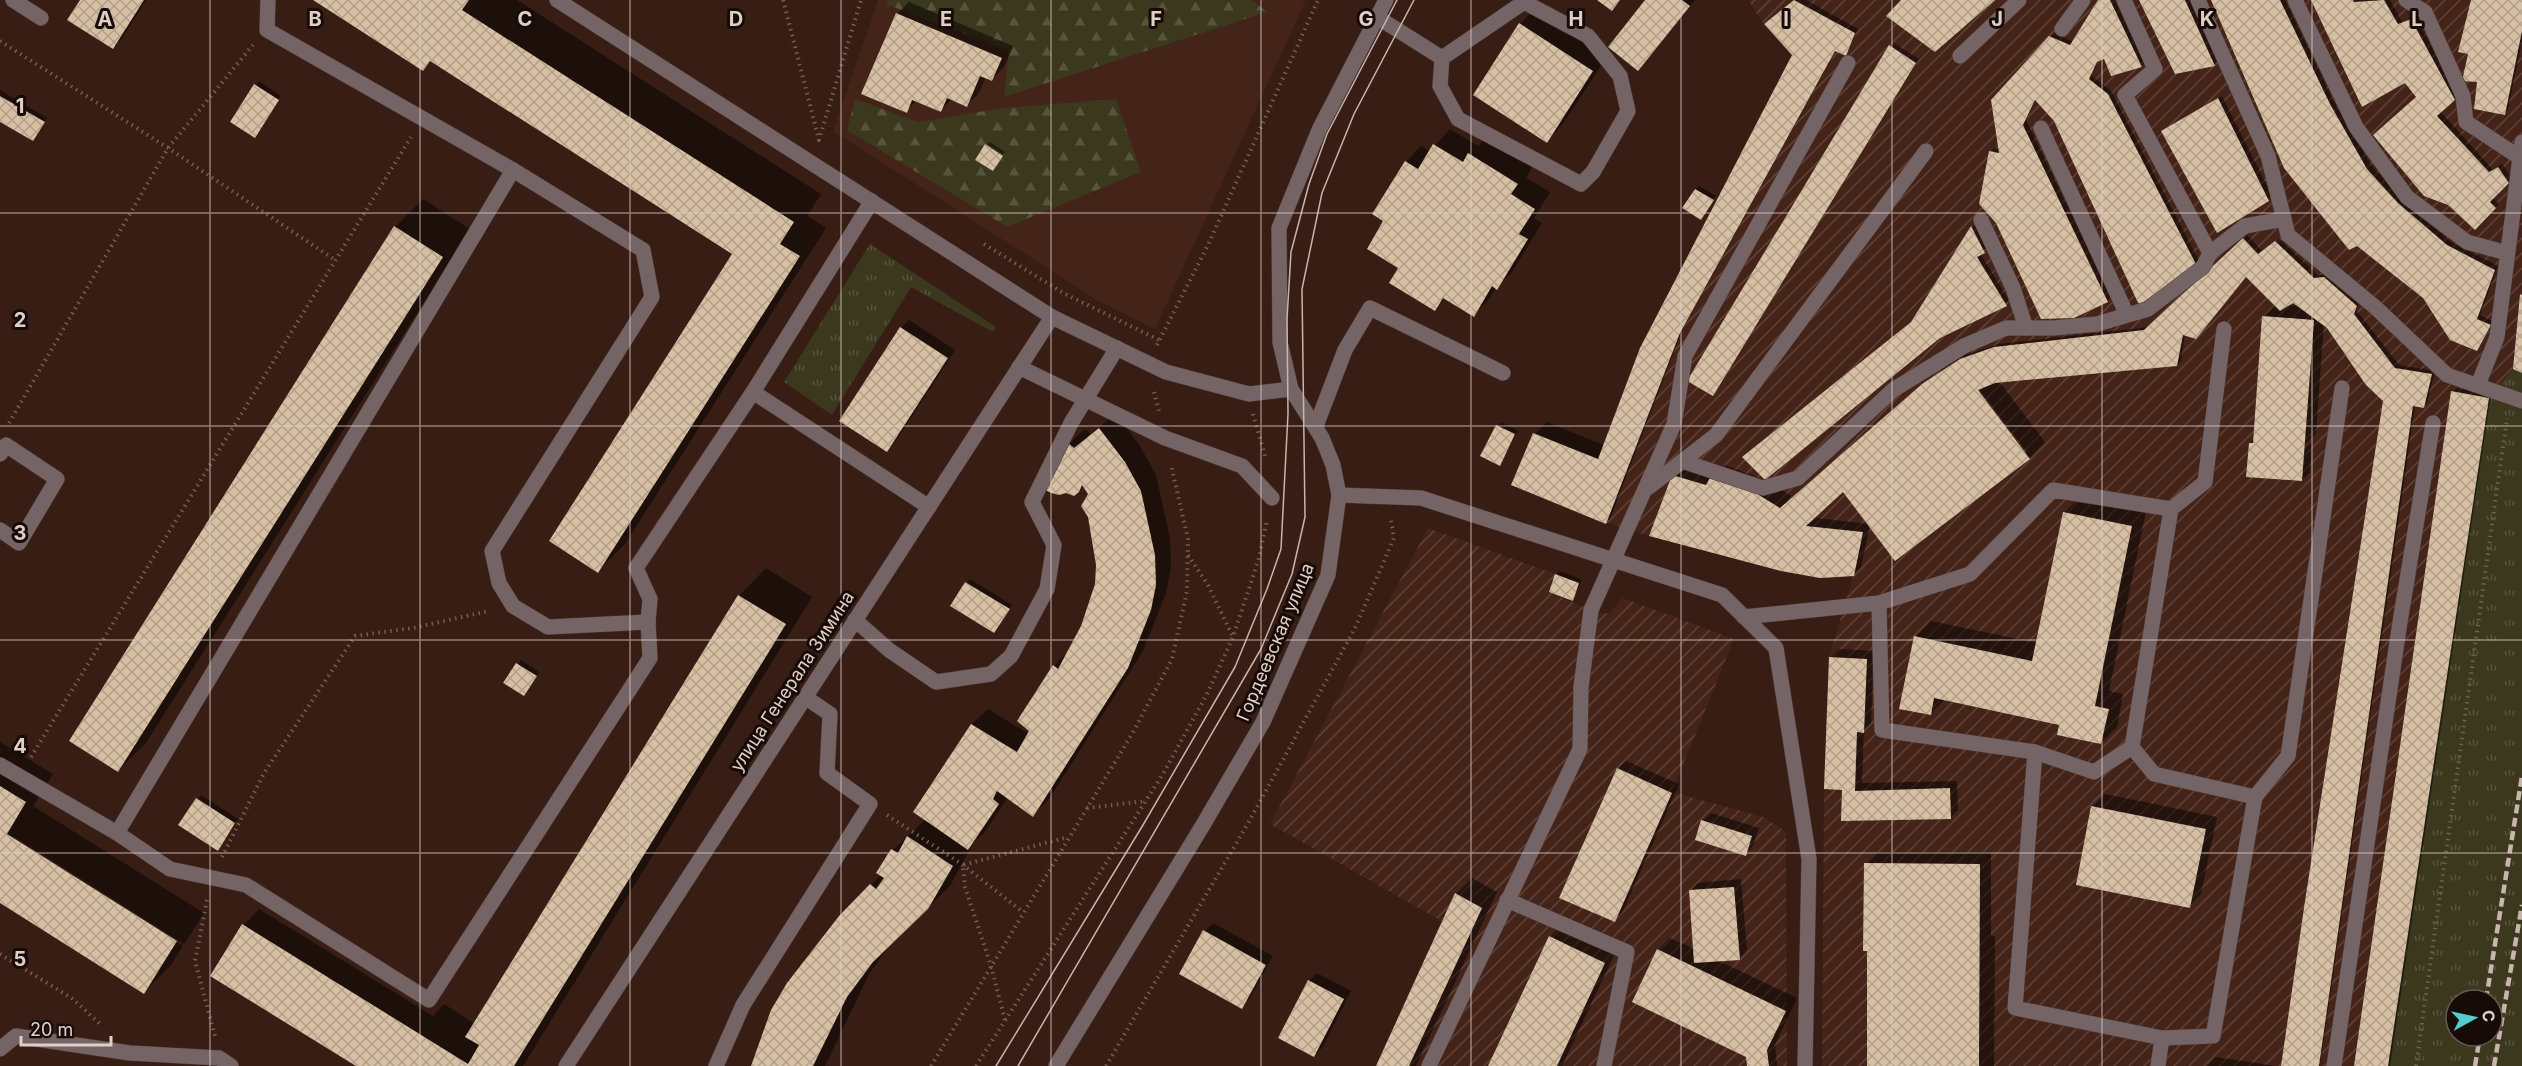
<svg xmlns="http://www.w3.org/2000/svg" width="2522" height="1066" viewBox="0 0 2522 1066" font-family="Inter,sans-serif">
  <defs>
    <pattern id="industrial-furrows" width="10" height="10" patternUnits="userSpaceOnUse" patternTransform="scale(1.5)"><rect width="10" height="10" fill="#442319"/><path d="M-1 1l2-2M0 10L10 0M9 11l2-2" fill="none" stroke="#5f4239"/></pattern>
    <pattern id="grass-tufts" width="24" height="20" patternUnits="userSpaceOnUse" patternTransform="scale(1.5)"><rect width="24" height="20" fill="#3b381e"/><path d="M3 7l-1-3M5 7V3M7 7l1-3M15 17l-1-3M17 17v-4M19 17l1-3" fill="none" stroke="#57543d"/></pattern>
    <pattern id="forest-firs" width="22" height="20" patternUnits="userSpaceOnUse" patternTransform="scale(1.5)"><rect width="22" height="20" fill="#3b381e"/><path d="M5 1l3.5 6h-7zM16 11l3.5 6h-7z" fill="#57543d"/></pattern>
    <pattern id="building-cross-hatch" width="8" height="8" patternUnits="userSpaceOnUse" patternTransform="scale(1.5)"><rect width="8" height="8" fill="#d7bfa4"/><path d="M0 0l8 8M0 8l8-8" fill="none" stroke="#b29f8a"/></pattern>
  </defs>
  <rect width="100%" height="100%" fill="#371d14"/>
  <path fill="#442319" d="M878 0H1306L1155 329 1100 302 833 131Z"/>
  <g fill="url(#industrial-furrows)">
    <path d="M1748 0H2522V373L2513 370 2388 1066H1822L1824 789 1829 657 1853 577 1820 578 1781 571 1706 485 1672 476 1649 536 1579 514 1640 348 1792 55 1764 24Z"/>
    <path d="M1428 528 1555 574 1549 592 1591 610 1609 614 1623 598 1734 639 1672 792 1763 817 1786 832 1787 1066H1376L1442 921 1270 824Z"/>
  </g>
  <g fill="url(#grass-tufts)" fill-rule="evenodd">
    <path d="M870 244 996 327 993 332 911 287 832 415 784 382Z"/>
    <path d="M2513 369 2522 373V1066H2388L2489 398ZM2456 1000H2492V1036H2456Z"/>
  </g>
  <g fill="url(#forest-firs)">
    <path d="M888 0H1252L1267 12 1004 97 1009 51 886 4Z"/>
    <path d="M855 99 918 122 1004 108 1116 99 1141 172 1007 227 847 130Z"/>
  </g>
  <g fill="#0007" fill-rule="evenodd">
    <path d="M82 0H146L121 40 113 48Z"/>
    <path d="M316 0H517L821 194 807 216 826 228 625 544 598 571 734 253 432 60 423 69Z"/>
    <path d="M1647 0H1695L1638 69Z"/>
    <path d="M1795 0H1806L1858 29 1845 54 1836 50 1683 328 1610 519 1606 522 1535 434 1547 422 1606 446 1794 55 1770 21Z"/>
    <path d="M2100 0H2115L2145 62 2142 66 2112 74 2104 57 2099 60 2091 75 2111 91 2199 261 2196 265 2036 99 2026 120 2111 297 2107 301 1991 152 1994 148 2000 149 1992 101 2054 33 2074 42Z"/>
    <path d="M2140 0H2190L2217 61 2214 65Z"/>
    <path d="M2212 0H2285L2333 100 2371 165 2402 199 2451 242 2498 266 2480 315 2494 322 2477 349 2424 297Z"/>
    <path d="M2313 0H2390L2402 22 2415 16 2458 95 2440 111 2493 170 2502 164 2512 178 2493 198 2499 204 2475 228 2417 97 2405 81Z"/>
    <path d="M2470 0H2522V41L2508 109 2504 113 2479 81 2470 53 2472 1Z"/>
    <path d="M909 2 1013 46 1004 67 992 79 986 77 979 93 967 105 952 99 941 110 917 100 906 111 897 14Z"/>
    <path d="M1536 8 1608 55 1562 125 1547 141 1520 24Z"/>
    <path d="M1893 43 1919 59 1713 394 1890 46Z"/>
    <path d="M259 81 281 96 258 133 232 122Z"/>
    <path d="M0 90 47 118 33 139 0 120Z"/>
    <path d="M2222 96 2272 196 2217 231 2163 131Z"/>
    <path d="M1450 129 1478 146 1485 139 1532 167 1526 178 1550 192 1534 218 1542 223 1512 272 1496 287 1489 299 1473 315 1446 298 1434 309 1400 267 1385 221 1406 162 1421 146 1430 151Z"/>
    <path d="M990 142 1005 152 1003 154 987 144Z"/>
    <path d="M1699 186 1716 196 1701 218 1696 190Z"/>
    <path d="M423 199 470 229 146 743 118 770 71 740 395 227Z"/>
    <path d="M1975 224 1987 248 1980 253 2009 301 1939 337 1913 321Z"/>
    <path d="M2247 235 2263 252 2279 239 2318 275 2328 274 2360 301 2356 310 2399 365 2435 371 2427 403 2424 406 2415 405 2320 1066H2283L2385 400 2324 323 2316 433 2298 451 2300 453 2312 442 2310 472 2302 480 2250 443 2255 438 2264 316 2276 304 2247 275 2185 334 2181 361 2177 365 1999 381 2045 442 2029 458 1895 559 1870 525 1861 567 1853 575 1674 476 1686 464 1717 473 1725 465 1767 481 1791 496 1788 499 1790 501 1927 381 1965 355 1999 344 2149 327ZM2293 301 2300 306 2286 305ZM1975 388H1978L2027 452 2024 454ZM1843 490 1869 524 1816 518 1810 523 1808 521Z"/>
    <path d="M909 320 955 350 895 442 887 450 901 328Z"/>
    <path d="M2457 388 2491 394 2390 1066H2355L2453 392Z"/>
    <path d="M1116 413 1140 446 1156 475 1170 539 1171 568 1166 593 1143 651 1049 799 1033 815 1008 797 984 833 973 843 950 886 892 942 869 974 825 1066H753L840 917 881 875 893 850 926 819 915 812 972 724 988 709 1029 734 1031 731 1019 721 1054 666 1070 650 1083 627 1096 584 1097 565 1090 494 1084 485 1078 491 1044 487 1069 444 1085 429 1091 434Z"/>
    <path d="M1501 422 1518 431 1499 464 1482 455Z"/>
    <path d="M2080 497 2146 511 2109 691 2123 694 2117 727 2101 743 2061 723 1945 699 1930 714 1915 637 1931 621 2037 643 2064 513Z"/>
    <path d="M766 568 812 597 523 1066H359L213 975 244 925 259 909 433 1016 444 1004 475 1024 739 596Z"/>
    <path d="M1560 571 1582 580 1573 599 1556 575Z"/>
    <path d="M970 579 1012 605 994 631 952 606Z"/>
    <path d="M1839 649 1874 651 1871 723 1864 730 1862 783 1957 781 1958 810 1950 818 1843 789 1831 657Z"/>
    <path d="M521 660 539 672 527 691 505 682Z"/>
    <path d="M0 742 53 774 33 806 204 913 184 944 13 836V840L183 946 171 965 144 992 0 902Z"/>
    <path d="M1626 761 1679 784 1622 913 1614 921 1618 769Z"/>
    <path d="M2105 794 2217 817 2201 894 2189 906 2093 806Z"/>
    <path d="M201 795 238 819 221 845 180 825Z"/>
    <path d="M1711 813 1759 828 1753 846 1745 854 1703 821Z"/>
    <path d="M1877 852H1991V936H1995L1994 1066H1868V951L1865 864Z"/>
    <path d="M1472 878 1497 892 1416 1066H1377L1456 894Z"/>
    <path d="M1741 879 1747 950 1739 958 1717 960 1797 998 1775 1045 1777 1066H1748V1057L1658 950 1670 938 1695 949 1690 891 1698 883Z"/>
    <path d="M1213 923 1273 956 1249 999 1241 1007 1181 973 1205 931Z"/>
    <path d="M1562 925 1616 951 1562 1066H1489L1550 937Z"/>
    <path d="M1317 973 1351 991 1322 1048 1314 1055 1309 981Z"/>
    <path d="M2216 1057 2276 1066H2207Z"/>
  </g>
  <g fill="url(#building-cross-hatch)">
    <path d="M80 0H144L113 49 67 20Z"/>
    <path d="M313 0H469L462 10 794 222 780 244 800 256 598 573 549 541 732 254 430 61 423 71Z"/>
    <path d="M1597 0H1620L1612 11Z"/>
    <path d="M1645 0H1682L1690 6 1638 71 1608 47Z"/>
    <path d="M1794 0 1855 33 1846 56 1835 51 1680 333 1606 524 1511 485 1533 433 1598 459 1640 348 1792 55 1764 24Z"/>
    <path d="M1901 0H1995L1935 52 1886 16Z"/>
    <path d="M2098 0H2110L2142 67 2111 76 2104 59 2097 62 2089 79 2108 94 2197 266 2139 305 2054 121 2035 100 2023 125 2108 302 2074 318 2041 319 1996 223 1979 204 1989 151 1999 153 1991 100 2049 36 2070 45Z"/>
    <path d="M2139 0H2185L2215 66 2175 74Z"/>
    <path d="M2211 0H2280L2330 104 2367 169 2398 203 2447 245 2495 270 2477 319 2491 325 2477 351 2450 340 2423 298 2357 246 2349 250 2284 168Z"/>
    <path d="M2311 0H2353L2354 2 2384 0 2398 24 2411 19 2455 100 2437 116 2489 172 2498 167 2509 183 2490 202 2496 208 2475 230 2448 205 2424 196 2373 135 2416 97 2405 83 2362 107Z"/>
    <path d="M2471 0H2522V31L2505 115 2474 109 2477 82 2462 81 2468 54 2458 52Z"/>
    <path d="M896 13 1002 58 992 81 980 76 967 107 947 98 941 112 912 100 907 113 861 94Z"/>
    <path d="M1519 23 1593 71 1547 143 1473 95Z"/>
    <path d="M1889 45 1916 63 1713 396 1687 381Z"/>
    <path d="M254 84 279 100 255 138 230 122Z"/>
    <path d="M0 96 45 122 33 141 0 122Z"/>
    <path d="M2218 98 2269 201 2217 233 2161 131Z"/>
    <path d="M985 144 1003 156 993 171 975 160Z"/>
    <path d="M1433 144 1463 162 1468 153 1518 184 1511 194 1535 209 1519 234 1528 239 1497 290 1492 286 1474 317 1443 298 1435 311 1389 283 1398 268 1367 249 1383 221 1372 214 1405 161 1418 169Z"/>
    <path d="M1695 189 1714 200 1701 220 1682 208Z"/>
    <path d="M394 226 443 257 118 772 69 741Z"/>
    <path d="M1971 226 1985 253 1977 257 2007 306 1940 338 1765 480 1742 457 1911 322Z"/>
    <path d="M2243 238 2258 254 2275 241 2314 278 2324 277 2357 306 2354 314 2395 368 2432 374 2424 408 2413 406 2319 1066H2281L2305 901 2383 401 2366 385 2327 328 2293 303 2280 311 2246 277 2196 339 2183 335 2177 366 1995 383 1978 390 2030 459 1895 561 1843 492 1806 526 1863 532 1854 576 1820 578 1781 571 1649 536 1672 475 1706 485 1711 476 1754 492 1780 508 1922 384 1960 359 1994 347 2144 330Z"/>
    <path d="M2520 294 2522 295V373L2513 369Z"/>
    <path d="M2262 316 2314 320 2302 481 2246 477 2249 443H2253Z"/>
    <path d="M900 327 948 358 887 452 839 421Z"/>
    <path d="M2451 391 2489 398 2388 1066H2354Z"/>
    <path d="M1496 425 1515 434 1500 466 1480 456Z"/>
    <path d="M1099 428 1125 462 1141 491 1155 555 1156 585 1151 610 1128 668 1033 817 997 791 993 799 999 804 968 850 913 812 971 724 1017 752 1029 731 1017 721 1053 665 1058 669 1081 626 1095 584 1096 565 1088 517 1081 506 1088 494 1082 485 1079 492 1074 496 1066 493 1059 495 1051 493 1042 488 1068 443 1074 448Z"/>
    <path d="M2063 512 2132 526 2095 706 2109 709 2101 744 2057 735 2059 725 1934 698 1931 715 1899 709 1914 636 2032 661Z"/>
    <path d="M1555 574 1579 583 1573 601 1549 592Z"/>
    <path d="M965 582 1010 609 994 633 950 606Z"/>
    <path d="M738 595 786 624 514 1066H356L210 976 242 924 468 1064 479 1045 465 1037Z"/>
    <path d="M1829 657 1867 659 1864 733 1857 732 1855 791 1950 788 1951 819 1841 821 1842 790 1824 789Z"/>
    <path d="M516 663 537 676 524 696 503 683Z"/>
    <path d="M1617 768 1672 793 1615 922 1559 898Z"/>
    <path d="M0 786 26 802 7 834 177 941 144 994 0 903Z"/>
    <path d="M196 798 235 823 218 851 178 825Z"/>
    <path d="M2091 806 2206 829 2190 908 2076 885Z"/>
    <path d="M1701 820 1752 836 1746 856 1695 840Z"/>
    <path d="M907 836 953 866 928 909 873 962 847 997 813 1066H751L771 1010 787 983 839 916 870 884 876 889 884 878 876 873 891 849 898 853Z"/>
    <path d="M1864 863 1980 864 1979 1066H1867V951H1863Z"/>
    <path d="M1734 887 1740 960 1694 963 1689 890Z"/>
    <path d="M1455 893 1482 908 1409 1066H1376Z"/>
    <path d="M1203 930 1266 965 1242 1009 1179 974Z"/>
    <path d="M1549 936 1605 963 1557 1066H1488Z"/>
    <path d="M1657 949 1786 1011 1767 1050 1769 1066H1747L1746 1057 1632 1002Z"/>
    <path d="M1308 980 1344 999 1314 1057 1278 1038Z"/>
  </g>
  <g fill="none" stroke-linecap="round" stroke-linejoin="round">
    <g stroke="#523931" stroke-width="16">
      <g id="minor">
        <path d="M13 0 41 18"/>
        <path d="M268 0 267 30 513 170 643 250 652 297 492 551 499 583 513 606 548 627 648 622"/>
        <path d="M557 0 1052 317 1166 372 1249 394 1291 389"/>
        <path d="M2124 0 2155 69 2125 95 2210 253"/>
        <path d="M2198 0 2268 156 2288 235 2375 307 2447 375 2522 401"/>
        <path d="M2295 0 2356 127 2407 197 2467 242 2507 253"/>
        <path d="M2406 0 2425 12 2463 96 2466 122 2519 157"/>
        <path d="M1377 17 1442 58 1440 86 1458 119 1581 184 1593 172 1628 111 1620 76 1588 36 1524 2 1442 58"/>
        <path d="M2062 29 2083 0"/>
        <path d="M1960 56 2019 0"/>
        <path d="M2041 128 2127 315"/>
        <path d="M1981 220 2013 288 2026 328"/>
        <path d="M1019 367 1165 438 1242 466 1272 498"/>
        <path d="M2478 385 2497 337 2522 142"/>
        <path d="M753 392 929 507"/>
        <path d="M1316 426 1345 350 1370 308 1503 373"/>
        <path d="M0 454 6 445 57 479 19 543 0 530"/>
        <path d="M1682 461 1763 488 1798 478 1893 390 1964 346 2006 328H2053L2097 324 2148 309 2203 267 2210 253 2245 226 2284 219"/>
        <path d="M1649 487 1716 435 1926 151"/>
        <path d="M1339 495 1421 498 1722 595 1776 648 1809 859 1805 1066"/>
        <path d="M2171 509 2205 482 2224 329"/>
        <path d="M1744 617 1879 603 1970 574 2053 490 2171 509 2132 747 2154 774 2255 797 2213 1036 2162 1038 2015 1008 2035 752 1882 730 1879 603"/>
        <path d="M855 620 889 650 936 682 991 674 1011 656 1047 589 1054 545 1032 502 1071 423 1117 348"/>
        <path d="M2035 752 2094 772 2132 747"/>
        <path d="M0 765 117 833 170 869 246 885 429 1000 650 658 648 622 650 599 636 568 753 392 872 201"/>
        <path d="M2255 797 2288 756 2342 388"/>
        <path d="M117 833 513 170"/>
        <path d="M1507 900 1627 952 1604 1066"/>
        <path d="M0 1049 16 1036 130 1053 219 1058 231 1066"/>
        <path d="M566 1066 1052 317"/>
        <path d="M716 1066 743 1005 870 804 827 773 830 714 805 697"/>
        <path d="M1056 1066 1203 825 1263 722 1328 575 1339 495 1333 465 1322 438 1291 389 1280 342 1279 228 1319 130 1386 0"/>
        <path d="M1429 1066 1580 749 1581 687 1591 610 1674 424 1685 356 1848 63"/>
        <path d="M2158 1066 2162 1038"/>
        <path d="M2334 1066 2400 622 2433 423"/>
      </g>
    </g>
    <g stroke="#745d55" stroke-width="4" stroke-dasharray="1.5 4.5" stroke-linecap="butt">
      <path d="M783 0 819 140 861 0"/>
      <path d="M0 41 168 148 335 260"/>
      <path d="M984 244 1065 294 1159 340"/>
      <path d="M1157 345 1209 243 1318 0"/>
      <path d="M1154 392 1159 411"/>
      <path d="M1253 414 1265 456"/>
      <path d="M9 423 168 148 253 45"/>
      <path d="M1188 555 1208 585 1233 637"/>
      <path d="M31 757 411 137"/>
      <path d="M1087 808 1146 801"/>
      <path d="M887 815 963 865 1023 912"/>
      <path d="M222 857 264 773 355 636 413 628 489 611"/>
      <path d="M207 900 195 961 215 1036"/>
      <path d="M0 954 73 999 101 1025"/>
      <path d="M1005 1020 991 966 965 887 963 865 1068 837"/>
      <path d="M931 1066 1132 734 1172 659 1187 591 1188 539 1171 465"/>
      <path d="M976 1066 1163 774 1207 694 1233 637 1259 558 1267 520"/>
      <path d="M1106 1066 1251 818 1355 628 1394 538 1391 520"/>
      <path d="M2416 1066 2507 418"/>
    </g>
    <use href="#minor" stroke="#746466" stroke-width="15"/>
    <g stroke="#c8b5ae" stroke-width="1.5">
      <path d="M996 1066 1143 825 1235 667 1267 589 1281 549 1288 414 1287 319 1291 252 1309 184 1327 134 1397 0"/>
      <path d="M1018 1066 1261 649 1292 574 1305 517 1302 289 1322 193 1354 114 1414 0"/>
    </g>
    <g stroke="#c8b5ae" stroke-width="4.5" stroke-dasharray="9 4.5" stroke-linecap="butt">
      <path d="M2486 1000 2522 776"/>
      <path d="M2475 1066 2480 1036"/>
      <path d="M2494 1066 2522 905"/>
    </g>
  </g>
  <path fill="none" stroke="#e0cec8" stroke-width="1.5" stroke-opacity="0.55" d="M210 0V1066M420 0V1066M630 0V1066M841 0V1066M1051 0V1066M1261 0V1066M1471 0V1066M1681 0V1066M1892 0V1066M2102 0V1066M2312 0V1066M0 213H2522M0 426H2522M0 640H2522M0 853H2522"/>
  <g text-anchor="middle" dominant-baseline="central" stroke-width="6" stroke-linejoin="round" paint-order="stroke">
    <g font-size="18" fill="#e0cec8" stroke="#160b07">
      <text transform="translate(1275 642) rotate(-67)">Гордеевская улица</text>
      <text transform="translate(792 681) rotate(-57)">улица Генерала Зимина</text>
    </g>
  </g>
  <g font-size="20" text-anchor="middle" font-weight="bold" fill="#e0cec8" stroke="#160b07" stroke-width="6" stroke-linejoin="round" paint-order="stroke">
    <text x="105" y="26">A</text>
    <text x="315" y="26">B</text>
    <text x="525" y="26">C</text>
    <text x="736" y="26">D</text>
    <text x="946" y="26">E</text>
    <text x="1156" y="26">F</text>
    <text x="1366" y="26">G</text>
    <text x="1576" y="26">H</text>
    <text x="1786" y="26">I</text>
    <text x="1997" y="26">J</text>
    <text x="2207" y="26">K</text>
    <text x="2417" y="26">L</text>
    <text x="20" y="113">1</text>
    <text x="20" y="327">2</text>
    <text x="20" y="540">3</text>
    <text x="20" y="753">4</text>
    <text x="20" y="966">5</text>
  </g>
  <g transform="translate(2474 1018) rotate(82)"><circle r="28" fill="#160b07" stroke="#675954" stroke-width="1.5"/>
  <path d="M0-4.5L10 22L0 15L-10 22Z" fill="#52cdce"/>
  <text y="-9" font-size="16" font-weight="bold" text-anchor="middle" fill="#e0cec8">С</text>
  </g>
  <path d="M21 1036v9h90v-9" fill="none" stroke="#e0cec8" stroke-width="3"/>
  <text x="30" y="1036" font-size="18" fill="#e0cec8" stroke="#160b07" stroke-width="4.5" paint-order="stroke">20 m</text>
</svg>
